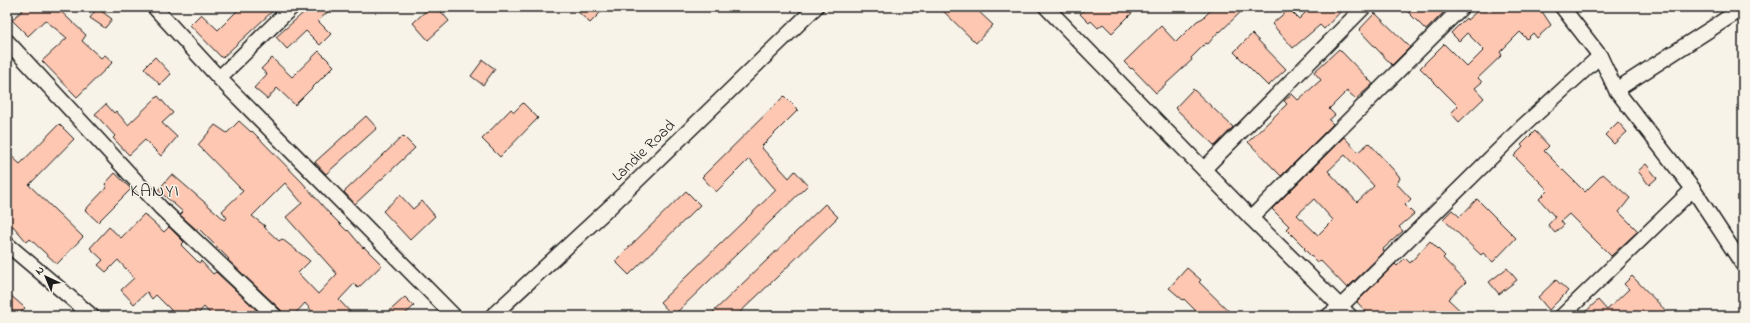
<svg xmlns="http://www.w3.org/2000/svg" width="1750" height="323" viewBox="0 0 1750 323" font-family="'Indie Flower',sans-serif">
  <rect width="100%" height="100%" fill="#f7f3e8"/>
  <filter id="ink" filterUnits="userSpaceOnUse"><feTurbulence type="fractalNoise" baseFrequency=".025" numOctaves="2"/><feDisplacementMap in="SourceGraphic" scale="8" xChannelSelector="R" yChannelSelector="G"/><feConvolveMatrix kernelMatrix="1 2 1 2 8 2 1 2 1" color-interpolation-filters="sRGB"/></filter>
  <g filter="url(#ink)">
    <g fill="#fec7b2" stroke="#1c1c1c" fill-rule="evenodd">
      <path d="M26 7H56L86 35 82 41 101 58 105 55 113 62 77 97 42 61 67 38 45 20 28 36 12 20Z"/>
      <path d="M241 7H277L222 58 190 25 201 14 218 30Z"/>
      <path d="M310 7H333L318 21 331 34 320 45 306 31 287 49 276 37Z"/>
      <path d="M430 7H437L449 21 428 40 413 23Z"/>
      <path d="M573 7H606L590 23Z"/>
      <path d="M939 7H974L993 25 976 43Z"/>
      <path d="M1087 7H1138L1112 33 1103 24 1098 28 1091 21 1089 23 1080 14Z"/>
      <path d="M1214 7H1246L1220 32 1219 31 1208 44 1206 43 1191 58 1192 60 1156 93 1132 68 1131 69 1124 62 1161 26 1176 42 1197 21 1203 18Z"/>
      <path d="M1317 7H1345L1324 29 1320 25 1293 48 1272 24 1289 9 1299 19 1309 9 1312 11Z"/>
      <path d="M1403 7H1437L1443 13 1426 30Z"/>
      <path d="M1482 7H1539L1551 25 1537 38 1533 33 1527 39 1520 32 1500 52 1502 55 1478 78 1482 82 1475 88 1484 98 1459 122 1451 113 1458 106 1420 68 1444 44 1467 67 1484 50 1467 33 1459 41 1451 33 1466 18 1467 20Z"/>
      <path d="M97 8 112 19 105 28 90 18Z"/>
      <path d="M1375 13 1410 47 1392 65 1359 30Z"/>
      <path d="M1252 34 1286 69 1268 86 1234 52Z"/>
      <path d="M1339 49 1373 84 1356 99 1347 91 1329 109 1335 115 1329 120 1333 124 1281 176 1248 142 1287 104 1284 101 1292 94 1298 100 1321 80 1314 72Z"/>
      <path d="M319 51 334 66 295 105 277 88 267 99 254 88 267 74 261 69 272 58 292 77Z"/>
      <path d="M155 57 171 74 160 85 144 68Z"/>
      <path d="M483 60 495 69 483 85 471 76Z"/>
      <path d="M1193 89 1233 127 1215 146 1175 108Z"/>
      <path d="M158 96 173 113 162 123 177 137 161 156 145 140 129 155 113 138 115 136 95 114 106 104 114 113 116 111 128 125Z"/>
      <path d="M784 96 798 110 761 147 789 178 795 171 808 185 673 316 660 302 776 190 749 159 716 192 702 177Z"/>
      <path d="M523 103 538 118 500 157 482 139 511 109 514 112Z"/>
      <path d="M366 116 377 128 326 174 315 162Z"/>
      <path d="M239 121 251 132 252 131 302 182 328 212 347 231 348 230 363 248 364 247 382 265 358 288 354 284 339 300 354 316H316L305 303 293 316H283L281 310 228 260 229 259 198 228 197 230 180 215 183 212 158 190 172 174 225 220 227 218 222 211 243 191 198 145 215 125 227 133ZM285 183 302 203 286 217 337 274 318 294 298 273 310 261 282 239 279 241 264 227 265 226 252 216Z"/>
      <path d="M1618 122 1627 132 1614 144 1605 135Z"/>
      <path d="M59 124 74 139 29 185 83 237 57 264 30 239 27 242 13 226 7 233V152L20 164Z"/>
      <path d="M1535 131 1549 146 1544 151 1585 192 1603 174 1630 198 1619 212 1638 231 1611 256 1569 214 1561 221 1564 225 1555 233 1548 225 1555 217 1539 199 1548 190 1514 156 1523 147 1521 145Z"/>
      <path d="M403 136 415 148 355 204 344 192Z"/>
      <path d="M1344 137 1358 152 1369 143 1399 176 1400 179 1396 183 1411 199 1405 205 1414 214 1399 227 1403 231 1383 249 1384 252 1347 288 1320 260 1317 262 1304 249 1305 248 1286 229 1289 226 1272 209ZM1345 155 1374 186 1357 202 1328 171ZM1314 199 1333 220 1318 235 1297 215Z"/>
      <path d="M1646 164 1657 178 1649 185 1638 171Z"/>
      <path d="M115 173 131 189 98 222 85 210 107 187 105 184Z"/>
      <path d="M686 191 700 205 629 275 615 261Z"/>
      <path d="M400 195 413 209 422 201 435 216 410 240 383 211Z"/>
      <path d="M1477 199 1516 238 1493 262 1483 253 1481 255 1443 219 1452 210 1460 217Z"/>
      <path d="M825 204 838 217 774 280 736 316H709Z"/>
      <path d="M144 214 164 232 169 227 184 242 181 245 199 263 201 261 213 274 216 272 263 316H212L204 307 196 316H166L171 310 156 295 152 299 147 292 134 304 121 290 134 278 118 260 106 272 98 265 103 260 90 248 109 227 121 238Z"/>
      <path d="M1430 241 1445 256 1443 258 1466 282 1448 299 1466 316H1370L1357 302 1395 264 1397 266 1405 258 1410 263Z"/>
      <path d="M1187 268 1201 280 1199 282 1234 316H1201L1184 299 1183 300 1169 288Z"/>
      <path d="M1507 268 1517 280 1499 294 1489 282Z"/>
      <path d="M1632 276 1671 316H1581L1598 300 1607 310 1629 289 1624 284Z"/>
      <path d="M1556 280 1568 291 1549 310 1538 297Z"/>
      <path d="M7 292 25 308 18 316H7Z"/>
      <path d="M405 297 414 306 403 316H384Z"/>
    </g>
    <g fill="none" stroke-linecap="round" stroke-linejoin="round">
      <g stroke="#1c1c1c" stroke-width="17">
        <g id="street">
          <path d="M154 7 219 78 454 316"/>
          <path d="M1046 7 1251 218 1350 316"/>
          <path d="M1562 7 1600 56 1616 90 1693 189 1743 265"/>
          <path d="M7 41 161 208 275 316"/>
          <path d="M219 78 292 7"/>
          <path d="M1616 90 1743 8"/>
          <path d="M1204 169 1364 7"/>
          <path d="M1251 218 1462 7"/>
          <path d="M7 244 92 316"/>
          <path d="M492 316 611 206 816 7"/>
          <path d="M1328 316 1340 307 1522 127 1600 56"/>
          <path d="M1562 316 1693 189"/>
        </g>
      </g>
      <use href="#street" stroke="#f7f3e8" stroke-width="14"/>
    </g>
  </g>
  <g text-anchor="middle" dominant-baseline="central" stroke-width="3" stroke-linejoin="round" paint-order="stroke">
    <g font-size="16" fill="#1c1c1c" stroke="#f7f3e8">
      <text transform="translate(644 151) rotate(-44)">Landie Road</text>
    </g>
    <g font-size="18" letter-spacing="1" fill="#1c1c1c" stroke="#f7f3e8">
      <text x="155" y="192">KANYI</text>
    </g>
  </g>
  <rect width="1750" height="323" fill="none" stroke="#f7f3e8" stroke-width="24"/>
  <rect x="12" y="12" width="1726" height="299" fill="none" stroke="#1c1c1c" stroke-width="1.5" filter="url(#ink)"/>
  <g transform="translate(46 277) rotate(316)" stroke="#f7f3e8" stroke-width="3" paint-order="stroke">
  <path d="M0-3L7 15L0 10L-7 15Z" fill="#1c1c1c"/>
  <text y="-6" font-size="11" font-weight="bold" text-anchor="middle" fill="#1c1c1c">N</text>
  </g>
</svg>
